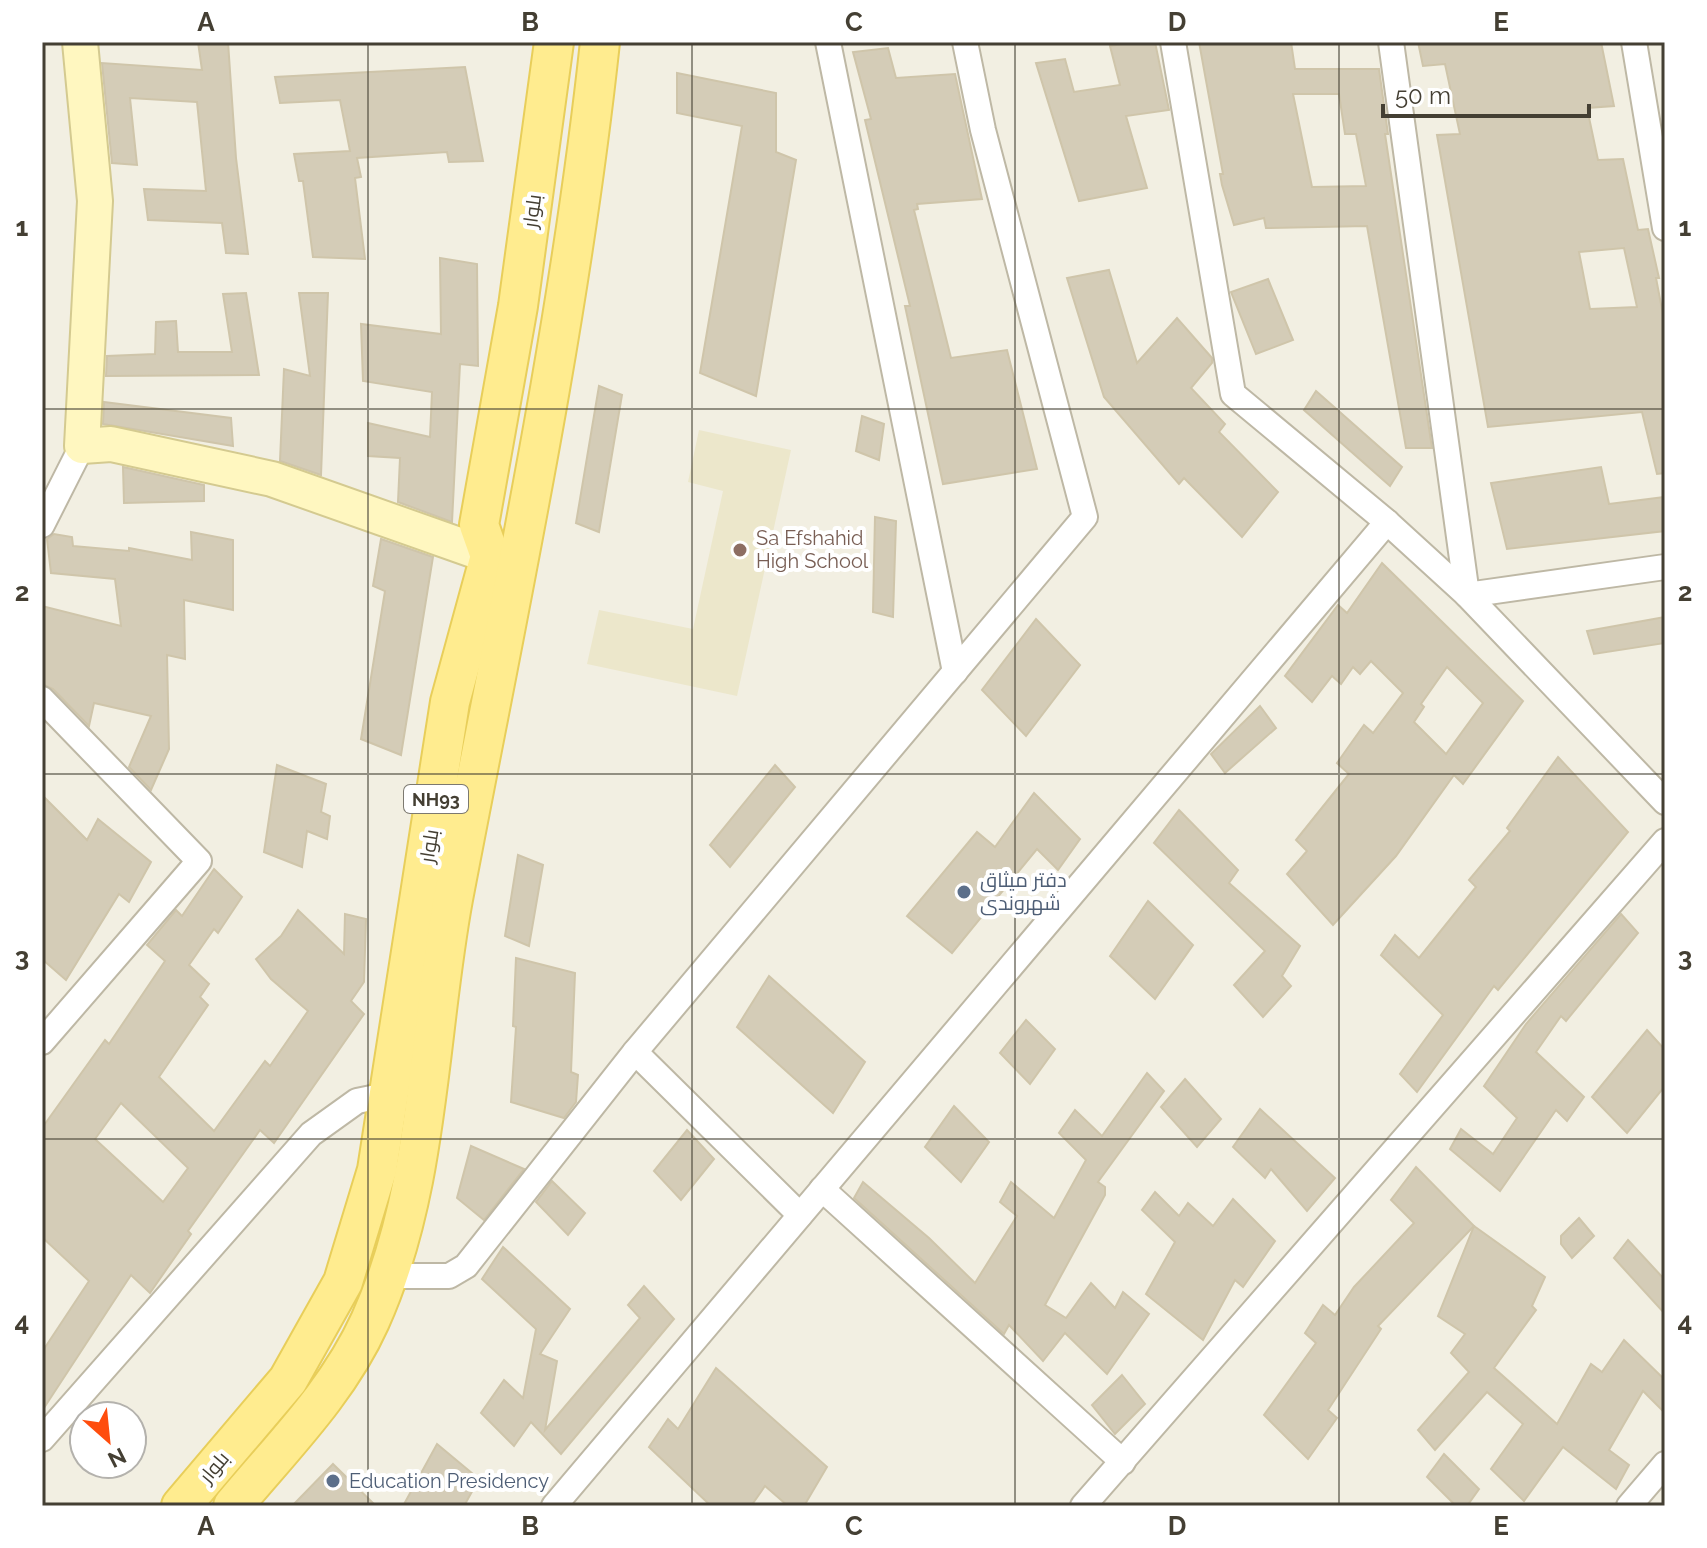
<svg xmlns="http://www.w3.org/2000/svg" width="1707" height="1548" viewBox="0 0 1707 1548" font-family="Raleway,Cairo,sans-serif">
  <rect width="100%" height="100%" fill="#f2efe2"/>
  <path fill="#ece7cb" d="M699 430 791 450 737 696 587 664 599 610 693 629 723 491 688 482Z"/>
  <g fill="#d4ccb7" stroke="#cfc5aa" stroke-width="2" fill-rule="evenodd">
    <path d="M198 42H228L236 158 248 254 226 253 222 223 148 220 144 189 206 191 197 102 130 98 137 165 112 163 102 63 202 70Z"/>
    <path d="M1135 42H1155L1169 110 1126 116 1147 188 1079 201 1036 63 1065 59 1074 92 1120 85 1110 46Z"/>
    <path d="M1199 42H1291L1295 69H1379L1388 134H1385L1432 448H1406L1367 226 1266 228 1264 218 1234 225 1222 185 1220 174H1223ZM1293 94H1339L1345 134H1356L1366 186 1312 187Z"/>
    <path d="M1418 42H1601L1614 106 1587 108 1598 160 1623 159 1638 230 1648 229 1659 278H1656L1665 325V473L1657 474 1642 412 1488 427 1437 135 1460 134 1445 64 1423 66ZM1624 248 1637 307 1590 309 1579 252Z"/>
    <path d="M888 48 896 78 955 74 982 199 917 204 918 209 914 210 951 358 1007 350 1037 469 943 484 905 306H910L865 120 871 119 853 52Z"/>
    <path d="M465 67 483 161 449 162 447 152 357 158 361 177 355 178 365 259 313 257 303 181H299L294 154 350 151 340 100 280 103 275 77Z"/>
    <path d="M677 73 776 93V152L796 160 756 396 700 373 742 126 677 113Z"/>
    <path d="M440 258 477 264 478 366 460 364 452 522 398 502 400 458 368 456V423L430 437 432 392 363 381 361 324 441 334Z"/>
    <path d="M1109 270 1137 363 1177 318 1212 358V363L1191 388 1225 424 1219 432 1278 492 1242 537 1184 478 1179 484 1104 397 1067 278Z"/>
    <path d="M1268 279 1293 340 1256 354 1231 292Z"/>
    <path d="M246 293 259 375 106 376 107 356 155 354 156 322 176 321 178 352H232L223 294Z"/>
    <path d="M299 293H328L321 475 280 461 284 369 310 376Z"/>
    <path d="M599 386 622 395 599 532 576 523Z"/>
    <path d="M1316 391 1402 467 1390 486 1304 410Z"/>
    <path d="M104 402 231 418 233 446 103 424Z"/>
    <path d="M862 416 884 424 879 460 856 451Z"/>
    <path d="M123 467 204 485V501L124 503Z"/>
    <path d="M1601 467 1609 504 1665 497V531L1507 549 1491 483Z"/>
    <path d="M875 517 896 521 893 617 873 612Z"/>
    <path d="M191 532 233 540V610L184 600 185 659 167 655 169 749 151 790 129 767 151 716 94 703 89 726 53 689 42 684V606L121 626 115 579 51 573 47 539 54 534 72 537 73 546 129 551V548L192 560Z"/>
    <path d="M381 539 433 557 401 755 361 739 385 591 373 586Z"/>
    <path d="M1382 563 1523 701 1463 784 1454 775 1396 856 1333 925 1287 874 1307 851 1296 840 1349 774 1337 763 1364 725 1373 733 1403 693 1371 661 1360 674 1353 667 1341 684 1332 676 1312 702 1285 676 1338 605 1347 613ZM1447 667 1483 703 1446 754 1414 722 1424 707 1421 704Z"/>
    <path d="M1665 617V643L1594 654 1587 631Z"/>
    <path d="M1036 619 1080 665 1026 736 982 690Z"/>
    <path d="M1260 706 1276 728 1225 773 1211 754Z"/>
    <path d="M1558 757 1628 832 1498 990 1494 986 1417 1092 1400 1074 1443 1015 1381 955 1395 935 1419 958 1476 887 1469 880 1510 831 1507 828Z"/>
    <path d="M277 765 326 784 321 812 330 816 327 839 307 831 302 867 264 852Z"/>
    <path d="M775 765 795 787 730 867 710 845Z"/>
    <path d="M1034 793 1080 839 1058 870 1037 849 952 953 907 916 977 832 995 847Z"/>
    <path d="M42 795 87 840 98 819 151 862 129 902 119 894 66 980 42 959Z"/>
    <path d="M1179 810 1238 870 1229 883 1300 946 1282 976 1291 986 1263 1017 1234 985 1265 951 1154 843Z"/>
    <path d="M518 855 543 865 529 946 505 936Z"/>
    <path d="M214 869 242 897 218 933 214 929 189 965 209 984 200 997 208 1005 159 1077 214 1131 265 1061 270 1066 308 1011 271 979 256 959 281 936 298 910 344 954 345 914 366 919 364 982 351 1001 364 1014 274 1143 260 1130 188 1231 191 1234 150 1293 131 1275 42 1411V1352L89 1281 42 1237V1128L105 1040 109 1044 165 961 147 945 176 910 182 916ZM121 1103 188 1168 163 1202 95 1139Z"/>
    <path d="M1148 901 1193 945 1155 999 1110 956Z"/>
    <path d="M1621 914 1638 933 1566 1021 1561 1016 1536 1052 1584 1097 1567 1121 1556 1110 1500 1191 1450 1149 1461 1129 1493 1154 1517 1118 1484 1086 1526 1024Z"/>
    <path d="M516 958 575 973 571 1072 578 1075 576 1102 564 1118 511 1102 516 1027 513 1026Z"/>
    <path d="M769 976 865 1062 833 1113 737 1027Z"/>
    <path d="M1026 1020 1055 1049 1030 1084 1000 1053Z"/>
    <path d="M1647 1030 1665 1050V1086L1627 1133 1592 1097Z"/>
    <path d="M1147 1073 1164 1091 1098 1182 1105 1187V1195L1045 1305 1066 1318 1091 1283 1115 1308 1123 1292 1149 1314 1107 1374 1065 1333 1043 1361 1009 1325 1004 1334 854 1198 863 1182 929 1238 975 1283 1017 1216 1000 1202 1011 1182 1054 1218 1086 1160 1059 1133 1075 1110 1102 1136Z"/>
    <path d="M1185 1079 1221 1119 1197 1147 1161 1107Z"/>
    <path d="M954 1106 989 1142 961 1182 925 1147Z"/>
    <path d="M1260 1109 1335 1178 1307 1211 1271 1169 1265 1178 1233 1147Z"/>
    <path d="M687 1130 714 1159 681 1200 654 1171Z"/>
    <path d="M471 1146 524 1169 484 1220 457 1198Z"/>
    <path d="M1416 1167 1474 1226 1378 1326 1381 1329 1328 1410 1337 1418 1308 1459 1264 1415 1316 1343 1305 1333 1323 1305 1335 1315 1354 1287 1414 1223 1391 1200Z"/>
    <path d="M552 1181 585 1213 568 1235 536 1202Z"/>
    <path d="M1155 1192 1179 1216 1188 1203 1213 1226 1233 1199 1275 1241 1243 1287 1235 1280 1203 1340 1146 1294 1175 1242 1142 1210Z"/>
    <path d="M1579 1218 1594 1236 1572 1258 1561 1244V1236Z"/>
    <path d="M1474 1226 1545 1277 1532 1306 1536 1310 1494 1368 1557 1424 1591 1364 1602 1372 1624 1340 1665 1380V1413L1643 1391 1609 1450 1629 1465 1616 1489 1563 1447 1524 1501 1491 1469 1523 1424 1487 1392 1435 1450 1418 1430 1469 1372 1451 1353 1465 1334 1438 1316Z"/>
    <path d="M1628 1240 1665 1280V1314L1614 1258Z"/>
    <path d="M503 1247 570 1309 540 1354 557 1361 545 1430 640 1318 628 1305 644 1286 674 1319 561 1454 531 1422 514 1446 481 1413 504 1380 523 1398 536 1329 482 1279Z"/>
    <path d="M716 1368 827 1467 804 1506H788L765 1486 751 1506H711L649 1447 668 1419 678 1429Z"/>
    <path d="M1122 1375 1145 1404 1115 1434 1092 1405Z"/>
    <path d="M437 1444 479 1479 464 1506H403Z"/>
    <path d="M1444 1454 1479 1489 1467 1506H1456L1427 1477Z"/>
    <path d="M333 1464 376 1506H292Z"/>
  </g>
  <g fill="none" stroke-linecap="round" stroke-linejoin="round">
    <g stroke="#beb8a5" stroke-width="28">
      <g id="street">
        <path d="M828 42 955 672"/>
        <path d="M1173 42 1233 394 1387 522 1467 595 1665 802"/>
        <path d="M1391 42 1467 595 1665 567"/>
        <path d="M1634 42 1665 228"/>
        <path d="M42 525 82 446"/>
        <path d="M42 699 199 861 42 1042"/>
        <path d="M635 1052 800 1215"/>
        <path d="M822 1189 1123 1462"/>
        <path d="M387 1276H449L466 1266 635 1052 1085 517 983 130 965 42"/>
        <path d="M42 1439 311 1134 357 1101 391 1094"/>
        <path d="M554 1506 1387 522"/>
        <path d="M1083 1506 1665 841"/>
        <path d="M1629 1506 1665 1464"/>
      </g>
    </g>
    <g stroke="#d4ca90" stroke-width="38">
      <path id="secondary" d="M80 42 95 201 82 446 111 444 272 479 490 556"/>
    </g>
    <g stroke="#e8ce5a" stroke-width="42">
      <g id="primary">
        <path d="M181 1506 288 1380 343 1282 377 1170 450 702 490 556 479 525 518 306 554 42"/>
        <path d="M233 1506C282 1447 338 1392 370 1321 430 1188 427 1040 453 899 507 615 569 330 600 42"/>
      </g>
    </g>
    <use href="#street" stroke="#fff" stroke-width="24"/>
    <use href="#secondary" stroke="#fff7c0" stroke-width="34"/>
    <use href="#primary" stroke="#ffec8f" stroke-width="38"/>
  </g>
  <path fill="none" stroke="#443f33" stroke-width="2" stroke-opacity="0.55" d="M368 42V1506M692 42V1506M1015 42V1506M1339 42V1506M42 409H1665M42 774H1665M42 1139H1665"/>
  <circle fill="#8d6e63" stroke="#fff" stroke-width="3" cx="740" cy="550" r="8"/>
  <g fill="#5c6f8a" stroke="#fff" stroke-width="3">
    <circle cx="964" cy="892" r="8"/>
    <circle cx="333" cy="1481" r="8"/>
  </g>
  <g text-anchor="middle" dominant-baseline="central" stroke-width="8" stroke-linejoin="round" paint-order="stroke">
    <rect fill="#fff" stroke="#7c7970" stroke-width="2" x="404" y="785" width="64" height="28" rx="6"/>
    <g font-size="18" font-weight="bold" fill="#443f33">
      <text x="436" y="799">NH93</text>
    </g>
    <g font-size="20" fill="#443f33" stroke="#fff">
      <text transform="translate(532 211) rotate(-82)">بلوار</text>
      <text transform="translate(429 846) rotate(-81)">بلوار</text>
      <text transform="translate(214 1467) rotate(-50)">بلوار</text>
    </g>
    <g font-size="20" fill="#785e54" stroke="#fff" text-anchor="start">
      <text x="756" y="538">Sa Efshahid<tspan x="756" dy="23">High School</tspan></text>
    </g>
    <g font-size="20" fill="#4e5e75" stroke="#fff" text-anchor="start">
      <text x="980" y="880">دفتر میثاق<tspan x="980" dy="23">شهروندی</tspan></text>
      <text x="349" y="1481">Education Presidency</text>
    </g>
  </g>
  <rect width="1707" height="1548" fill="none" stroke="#ffffff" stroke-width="88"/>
  <g transform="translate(108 1440) rotate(153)"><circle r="38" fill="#ffffff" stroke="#b4b2ad" stroke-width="2"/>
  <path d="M0-6L14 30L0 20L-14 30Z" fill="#ff4d0d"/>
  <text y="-12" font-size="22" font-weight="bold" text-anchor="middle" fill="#443f33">N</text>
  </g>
  <path d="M1383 104v12h206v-12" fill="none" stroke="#443f33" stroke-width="4"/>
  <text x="1395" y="104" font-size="24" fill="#443f33" stroke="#ffffff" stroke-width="6" paint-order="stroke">50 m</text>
  <rect x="44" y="44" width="1619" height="1460" fill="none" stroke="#443f33" stroke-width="3"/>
  <g font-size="26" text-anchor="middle" font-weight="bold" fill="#443f33">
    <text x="206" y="31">A</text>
    <text x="530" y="31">B</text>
    <text x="854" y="31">C</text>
    <text x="1177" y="31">D</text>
    <text x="1501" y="31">E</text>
    <text x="22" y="236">1</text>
    <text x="1685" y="236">1</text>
    <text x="22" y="601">2</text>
    <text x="1685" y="601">2</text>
    <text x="22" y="966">3</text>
    <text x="1685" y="966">3</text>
    <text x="22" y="1331">4</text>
    <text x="1685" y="1331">4</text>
    <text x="206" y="1535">A</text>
    <text x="530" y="1535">B</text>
    <text x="854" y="1535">C</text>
    <text x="1177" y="1535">D</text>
    <text x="1501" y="1535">E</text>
  </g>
</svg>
